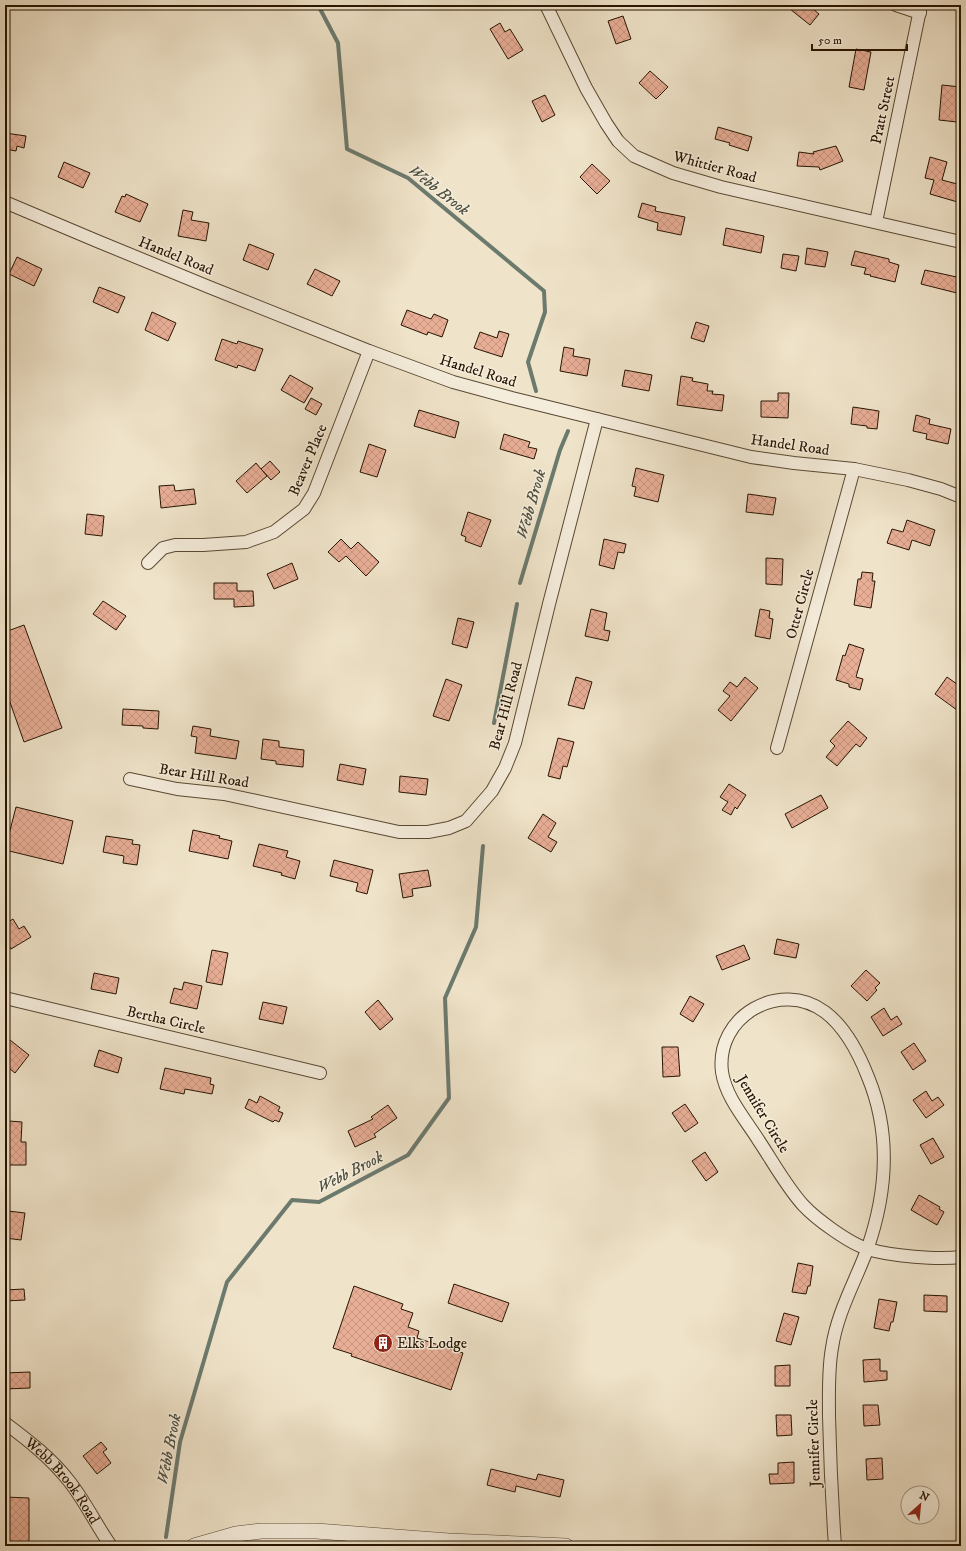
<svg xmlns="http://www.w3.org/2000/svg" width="966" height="1551" viewBox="0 0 966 1551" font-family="'IM FELL DW Pica',serif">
  <defs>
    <pattern id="building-cross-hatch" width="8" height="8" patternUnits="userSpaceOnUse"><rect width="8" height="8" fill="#e8ae96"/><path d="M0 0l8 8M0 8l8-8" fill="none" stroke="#c79580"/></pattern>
  </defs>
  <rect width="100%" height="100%" fill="#efe3c9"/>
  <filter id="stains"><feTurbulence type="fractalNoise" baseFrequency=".005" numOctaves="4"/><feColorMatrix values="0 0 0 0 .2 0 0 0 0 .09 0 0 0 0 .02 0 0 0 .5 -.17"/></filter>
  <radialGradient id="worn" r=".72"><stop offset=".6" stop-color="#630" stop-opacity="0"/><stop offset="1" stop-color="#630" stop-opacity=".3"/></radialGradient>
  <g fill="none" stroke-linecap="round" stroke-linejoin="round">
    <g stroke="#6c7a6e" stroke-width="4">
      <path d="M318 5 338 43 347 149 408 178 544 291 545 312 528 362 536 391"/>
      <path d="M520 583 560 450 568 431"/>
      <path d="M494 723 517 604"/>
      <path d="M166 1537 180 1442 227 1282 292 1200 319 1202 408 1155 449 1098 445 998 476 927 483 846"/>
    </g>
  </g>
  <g fill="url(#building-cross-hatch)" stroke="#271401">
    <path d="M785 5H808L819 14 810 25Z"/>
    <path d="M623 16 631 39 616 44 608 21Z"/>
    <path d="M500 23 505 32 510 29 523 50 508 59 490 29Z"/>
    <path d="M856 49 871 52 864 90 849 87Z"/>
    <path d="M650 71 668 87 656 99 639 83Z"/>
    <path d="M942 85 961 87 957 122 939 120Z"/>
    <path d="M545 95 555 115 542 122 532 101Z"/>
    <path d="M718 127 752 137 748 151 729 145 730 143 715 139Z"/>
    <path d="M5 133 26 136 24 148 17 146 16 151 5 149Z"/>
    <path d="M836 146 843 161 820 170 819 167 797 166 799 152 814 154 813 152Z"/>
    <path d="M930 157 947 162 942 180 961 185V203L930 194 934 180 925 178Z"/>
    <path d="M64 162 90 173 83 188 58 177Z"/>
    <path d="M592 164 610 181 597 194 580 177Z"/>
    <path d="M126 194 148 204 140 222 115 212 122 196 125 197Z"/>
    <path d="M642 203 656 207 655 211 685 217 681 235 657 230 658 223 638 217Z"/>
    <path d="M183 210 193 212 191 220 209 223 206 241 178 236Z"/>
    <path d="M726 228 764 236 761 253 723 245Z"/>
    <path d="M249 244 274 254 268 270 243 260Z"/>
    <path d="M807 248 828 252 825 267 805 264Z"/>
    <path d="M855 251 889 259V262L899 265 895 282 870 276 871 275 864 274 866 268 851 265Z"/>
    <path d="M783 254 799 256 796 271 781 268Z"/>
    <path d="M17 257 42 269 34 286 9 274Z"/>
    <path d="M315 269 340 281 332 296 307 284Z"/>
    <path d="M925 270 961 278V294L921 284Z"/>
    <path d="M99 287 125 297 118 313 93 302Z"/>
    <path d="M407 310 431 319 434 314 448 320 442 337 428 332 427 335 401 325Z"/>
    <path d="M152 312 176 323 168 341 145 330Z"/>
    <path d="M696 322 709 326 704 342 691 338Z"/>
    <path d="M499 331 509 334 502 357 474 348 480 332 497 338Z"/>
    <path d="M222 339 237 344 238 341 263 349 255 371 238 365 237 368 215 360Z"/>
    <path d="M564 347 574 349 573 356 590 359 587 376 560 371Z"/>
    <path d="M625 370 652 375 649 391 622 386Z"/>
    <path d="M290 375 313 388 304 403 281 390Z"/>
    <path d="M681 376 693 378 692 381 708 384 707 391H713L712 394 724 395 722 411 677 405Z"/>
    <path d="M778 393H789L788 418 761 417V401H778Z"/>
    <path d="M311 398 322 404 316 415 305 409Z"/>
    <path d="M853 407 879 411 877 429 867 428V426L851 424Z"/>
    <path d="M419 410 459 422 455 438 414 426Z"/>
    <path d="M916 415 930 419 929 424 951 429 948 444 926 439 927 434 913 431Z"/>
    <path d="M504 434 530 442 528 447 537 449 534 459 500 449Z"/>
    <path d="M369 444 386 450 377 477 360 472Z"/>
    <path d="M270 461 280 472 271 480 261 469Z"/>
    <path d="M256 463 267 476 247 493 236 481Z"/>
    <path d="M636 468 664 475 658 502 634 496 636 487 632 486Z"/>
    <path d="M174 485 175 491 194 489 196 504 161 508 159 486Z"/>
    <path d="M748 494 776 498 773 515 746 512Z"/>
    <path d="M468 512 491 520 481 547 465 541 466 537 461 535Z"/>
    <path d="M87 514 104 516 102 536 85 534Z"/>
    <path d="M907 520 935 530 930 546 912 540 909 550 887 543 892 529 903 532Z"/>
    <path d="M341 539 351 549 358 542 379 562 366 576 346 556 339 562 328 552Z"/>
    <path d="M604 539 626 544 624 553 618 552 614 569 599 565Z"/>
    <path d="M766 558 783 559 782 585 766 584Z"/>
    <path d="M292 563 298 579 274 589 267 574Z"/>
    <path d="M862 572 873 573 872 581H875L871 608 854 605 858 579H861Z"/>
    <path d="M214 583H237V591H253L254 606 234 607V599H214Z"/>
    <path d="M103 601 126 616 116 630 93 614Z"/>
    <path d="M591 609 607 613 604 630 610 631 608 641 585 636Z"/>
    <path d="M760 609 770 611 769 618 773 619 770 639 755 636Z"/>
    <path d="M458 618 474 622 467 648 452 644Z"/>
    <path d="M24 625 62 728 24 742 5 688V632Z"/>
    <path d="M849 644 864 649 856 677 863 679 860 690 849 687V684L836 680 843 655 845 656Z"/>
    <path d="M576 677 592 682 584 709 568 705Z"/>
    <path d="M745 677 758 688 731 721 718 710 730 696 723 691 730 682 737 687Z"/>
    <path d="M947 677 961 687V713L935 694Z"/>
    <path d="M446 679 462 685 449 721 433 716Z"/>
    <path d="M123 709 159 711 158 729 143 728V726L122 725Z"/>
    <path d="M848 721 867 738 860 747 856 744 837 766 826 757 835 746 830 741Z"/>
    <path d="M193 726 211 729 210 736 239 741 236 759 195 753 197 737 191 736Z"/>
    <path d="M558 738 574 742 567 767 563 766 560 779 548 776Z"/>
    <path d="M263 739 279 741V747L304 750 303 767 276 764V761L261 759Z"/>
    <path d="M340 764 366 769 363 785 337 780Z"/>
    <path d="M400 776 428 779 426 795 399 792Z"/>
    <path d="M729 784 746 795 737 809 735 807 731 815 722 810 728 802 720 797Z"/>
    <path d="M821 795 828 808 792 828 785 814Z"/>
    <path d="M16 807 73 821 63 864 5 850Z"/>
    <path d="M543 814 556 823 548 837 557 842 551 852 528 838Z"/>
    <path d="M193 830 220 836 219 838 232 841 228 859 189 851Z"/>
    <path d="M106 836 133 840 132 844 140 845 137 865 123 863 124 856 103 852Z"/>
    <path d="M259 844 288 851 286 857 300 861 295 879 281 875 282 873 253 866Z"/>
    <path d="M334 860 373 870 367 894 356 891 358 883 330 876Z"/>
    <path d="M428 870 431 886 412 889 413 896 403 898 399 874Z"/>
    <path d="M13 919 19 929 24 926 31 937 11 949 5 939V924Z"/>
    <path d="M777 939 799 944 796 958 774 954Z"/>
    <path d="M744 945 750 959 722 970 716 956Z"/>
    <path d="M212 950 228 953 222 985 206 982Z"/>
    <path d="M866 970 880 983 875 988 877 990 867 1001 851 986Z"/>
    <path d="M94 973 119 978 116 994 91 989Z"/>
    <path d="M184 982 202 986 197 1009 170 1003 174 988 182 990Z"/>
    <path d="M690 996 704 1004 693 1022 680 1014Z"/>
    <path d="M378 1000 393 1019 380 1030 365 1012Z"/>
    <path d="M263 1002 287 1007 283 1024 259 1019Z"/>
    <path d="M884 1008 891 1020 897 1016 902 1024 883 1036 871 1017Z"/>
    <path d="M10 1040 29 1055 15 1073 5 1065V1046Z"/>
    <path d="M914 1043 926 1061 913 1070 901 1052Z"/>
    <path d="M662 1047H678L680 1076 663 1077Z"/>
    <path d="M99 1050 122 1058 118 1073 94 1066Z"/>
    <path d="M165 1068 211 1078 210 1084 214 1085 212 1094 185 1089 184 1094 160 1089Z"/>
    <path d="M926 1091 932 1101 938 1097 944 1105 926 1118 913 1100Z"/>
    <path d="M260 1096 280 1107 278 1111 283 1113 279 1122 275 1120 273 1122 245 1108 249 1099 257 1103Z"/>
    <path d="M685 1104 698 1123 685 1132 672 1113Z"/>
    <path d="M388 1105 397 1118 374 1134 376 1137 355 1147 348 1131 373 1119 371 1117Z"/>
    <path d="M9 1121 22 1122 21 1142H26V1165H8Z"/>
    <path d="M933 1138 944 1157 931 1164 920 1145Z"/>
    <path d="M705 1152 718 1172 706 1181 692 1161Z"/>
    <path d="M919 1195 940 1207 939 1209 944 1212 937 1225 911 1210Z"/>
    <path d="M8 1211 25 1213 21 1240 5 1238Z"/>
    <path d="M798 1263 813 1266 810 1286H808L806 1294 792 1292Z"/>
    <path d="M454 1284 509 1303 502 1322 448 1303Z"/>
    <path d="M354 1286 403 1304 401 1309 413 1313 408 1327 419 1331 417 1338 463 1353 451 1390 351 1356 352 1354 333 1348Z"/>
    <path d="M24 1289 25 1300 5 1301V1290Z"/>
    <path d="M924 1295 947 1296V1312L924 1311Z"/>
    <path d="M879 1299 897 1302 893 1322H891L889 1331 874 1328Z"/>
    <path d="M784 1313 799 1317 791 1345 776 1341Z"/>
    <path d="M880 1359V1371H887V1380L864 1382 863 1360Z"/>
    <path d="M790 1365V1386H775V1366Z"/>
    <path d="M30 1372V1388L5 1389V1373Z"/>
    <path d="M863 1405H878L880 1425 864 1426Z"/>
    <path d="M776 1415H791L792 1435 777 1436Z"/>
    <path d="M101 1442 107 1449 103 1452 111 1463 97 1474 83 1456Z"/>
    <path d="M882 1458 883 1479 867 1480 866 1459Z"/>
    <path d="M794 1462V1483L770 1484 769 1474H778V1463Z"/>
    <path d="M491 1469 536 1480 538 1474 564 1480 560 1497 516 1486 515 1492 487 1485Z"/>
    <path d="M5 1497 29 1498V1546H5Z"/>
  </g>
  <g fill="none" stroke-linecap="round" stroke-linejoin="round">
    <g stroke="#594833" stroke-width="14">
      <g id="minor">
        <path d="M546 5 586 88 606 123 618 141 634 156 673 173 721 187 961 242"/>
        <path d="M896 5 920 13"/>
        <path d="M7 203 97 241 209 287 369 351 453 382 512 398 751 457 794 463 854 469 908 480 941 489 961 497"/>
        <path d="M876 222 921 5"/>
        <path d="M148 563 163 548 175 545H203L246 542 274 532 304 509 314 493 369 351"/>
        <path d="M777 748 854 469"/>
        <path d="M130 779 177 789 224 794 399 832H428L449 828 466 821 492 791 505 768 515 743 549 604 597 419"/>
        <path d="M5 998 320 1073"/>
        <path id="s1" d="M5 1423C29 1441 51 1458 69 1481 85 1501 96 1525 111 1546"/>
        <path d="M835 1546C832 1503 830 1459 829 1416 829 1393 828 1370 832 1348 837 1313 855 1282 867 1250 887 1193 891 1133 868 1077 859 1054 845 1027 825 1012 780 979 715 1016 722 1072 726 1098 746 1120 759 1141 773 1162 786 1186 803 1205 816 1219 850 1244 868 1249 890 1256 938 1260 961 1257"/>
      </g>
    </g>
    <g stroke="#594833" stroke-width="16">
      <path id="tertiary" d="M194 1546 236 1534 261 1531H316L449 1541 566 1546"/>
    </g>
    <use href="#minor" stroke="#f5eddc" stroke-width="12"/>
    <use href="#tertiary" stroke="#f5eddc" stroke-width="15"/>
  </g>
  <defs>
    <g id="building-disc" transform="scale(1)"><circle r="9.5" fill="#8f2418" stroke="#f5eddc"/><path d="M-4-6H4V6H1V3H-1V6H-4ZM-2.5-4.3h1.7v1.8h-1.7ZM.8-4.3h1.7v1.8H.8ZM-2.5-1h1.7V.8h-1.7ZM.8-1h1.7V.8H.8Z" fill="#fff"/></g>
  </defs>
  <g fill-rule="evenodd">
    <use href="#building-disc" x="383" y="1343"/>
  </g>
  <g text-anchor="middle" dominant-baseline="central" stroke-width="3" stroke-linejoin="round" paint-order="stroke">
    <g font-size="15" fill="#271401" stroke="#f5eddc">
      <text transform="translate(883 110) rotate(-78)">Pratt Street</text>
      <text transform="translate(715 167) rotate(15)">Whittier Road</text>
      <text transform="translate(176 256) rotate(22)">Handel Road</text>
      <text transform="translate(478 371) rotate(17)">Handel Road</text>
      <text transform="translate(790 445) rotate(8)">Handel Road</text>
      <text transform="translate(308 460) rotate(-67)">Beaver Place</text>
      <text transform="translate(800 604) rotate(-75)">Otter Circle</text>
      <text transform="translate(506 706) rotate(-75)">Bear Hill Road</text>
      <text transform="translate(204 776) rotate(9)">Bear Hill Road</text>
      <text transform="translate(166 1020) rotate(13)">Bertha Circle</text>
      <text transform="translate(763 1114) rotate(59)">Jennifer Circle</text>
      <text transform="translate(814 1443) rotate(-92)">Jennifer Circle</text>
      <text stroke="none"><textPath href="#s1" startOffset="82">Webb Brook Road</textPath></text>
    </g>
    <g font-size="15" fill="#271401" stroke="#f5eddc" text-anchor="start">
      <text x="397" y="1343">Elks Lodge</text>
    </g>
    <g font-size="16" font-style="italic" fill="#4f5040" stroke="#f5eddc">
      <text transform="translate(439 190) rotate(38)">Webb Brook</text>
      <text transform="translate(531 504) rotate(-74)">Webb Brook</text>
      <text transform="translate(350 1172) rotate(-27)">Webb Brook</text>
      <text transform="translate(169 1449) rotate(-79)">Webb Brook</text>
    </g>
  </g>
  <rect width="966" height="1551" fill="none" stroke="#efe3c9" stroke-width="20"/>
  <rect x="6" y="6" width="954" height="1539" fill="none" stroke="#271401" stroke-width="2"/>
  <rect x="10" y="10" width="946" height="1531" fill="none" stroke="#271401"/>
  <g transform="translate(920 1505) rotate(27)"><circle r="19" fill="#f5eddc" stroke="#a39684"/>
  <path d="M0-3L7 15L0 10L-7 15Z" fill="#8f2418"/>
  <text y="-6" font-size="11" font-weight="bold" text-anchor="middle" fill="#271401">N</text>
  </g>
  <path d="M812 44v6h95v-6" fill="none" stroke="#271401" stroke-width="2"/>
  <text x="818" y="44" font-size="12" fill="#271401" stroke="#f5eddc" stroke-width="3" paint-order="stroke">50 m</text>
  <rect width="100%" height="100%" filter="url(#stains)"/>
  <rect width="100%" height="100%" fill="url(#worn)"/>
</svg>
